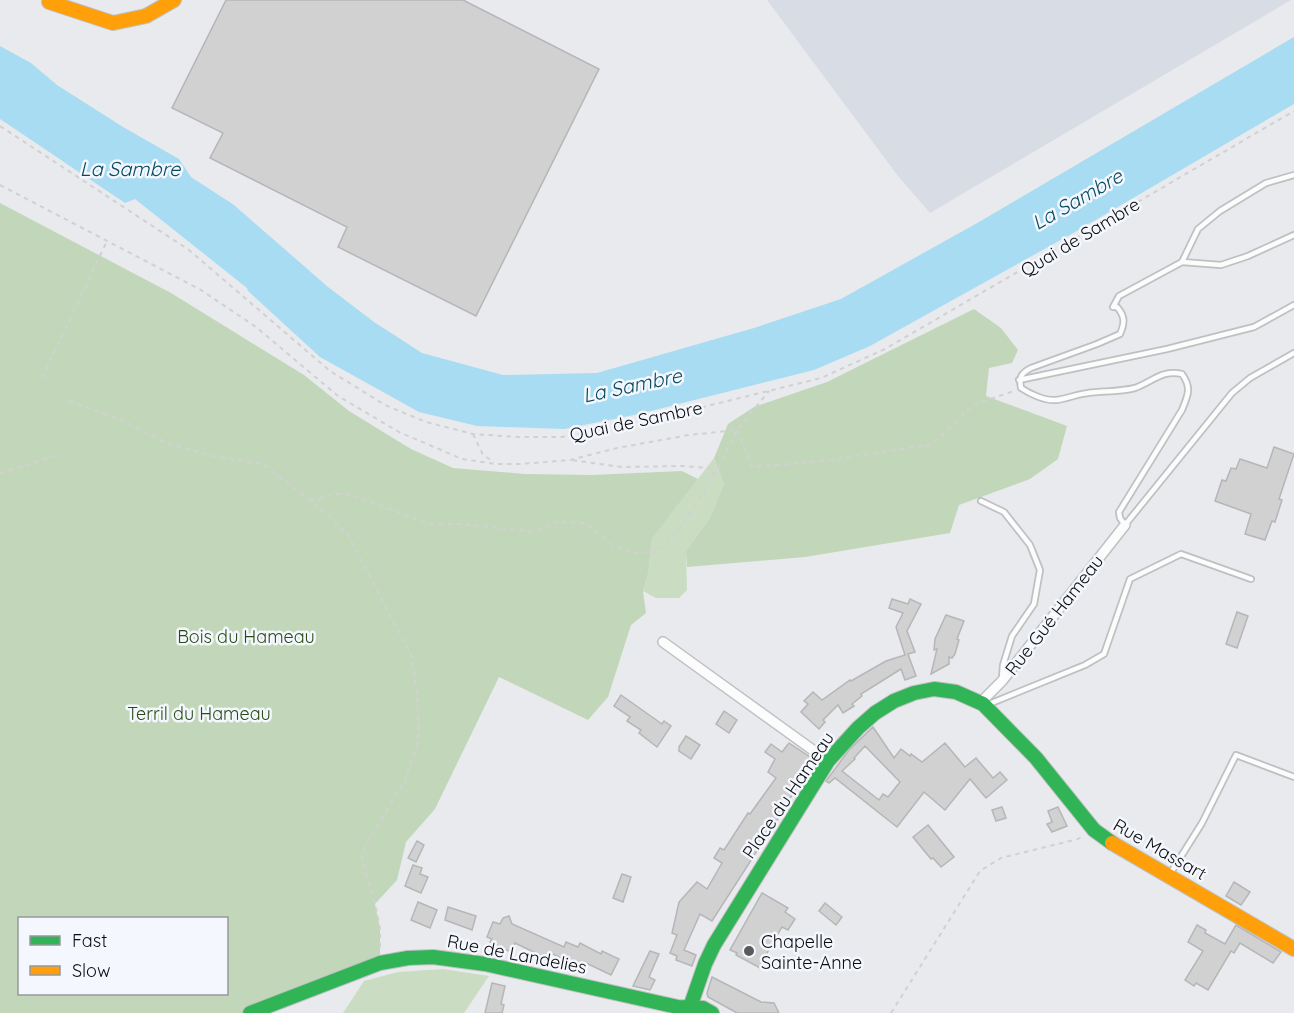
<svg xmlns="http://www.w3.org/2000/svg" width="1294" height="1013" viewBox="0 0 1294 1013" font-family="Quicksand,sans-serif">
  <rect width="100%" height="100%" fill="#e8eaed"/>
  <path fill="#d8dce4" d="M767 0H1291L930 213 898 176Z"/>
  <g fill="#caddc3">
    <path d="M714 458 724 484 710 518 686 551 687 590 679 598H656L643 591 648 574 652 539Z"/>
    <path d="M443 969 489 976 464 1013H343L364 981 398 972Z"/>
  </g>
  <g fill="#c2d7ba" fill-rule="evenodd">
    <path d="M0 203 171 293 304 375 349 411 411 449 453 468 525 474 592 475 682 471 698 479 652 539 648 574 643 591 646 613 631 625 608 697 588 720 499 677 435 809 406 842 397 880 375 904 380 928V963L250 1013H0ZM20 918H226V994H20Z"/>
    <path d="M974 309 1001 328 1018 350 1012 363 989 368 986 396 1067 426 1058 459 1030 479 959 505 950 533 805 557 687 567 686 551 710 518 724 484 714 458 728 424 754 407 827 382Z"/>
  </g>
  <path fill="#a8dcf3" d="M1294 37V104L1075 232 870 346 814 370 639 414 564 429 477 426 419 412 320 357 248 291 247 288 135 199 125 203 0 119V46L31 63 57 85 123 127 179 159 191 177 234 205 328 287 374 322 422 353 503 375 597 373 754 328 841 299 979 222Z"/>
  <g fill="#d1d1d2" stroke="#b6b6b8" stroke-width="1.5" fill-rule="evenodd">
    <path d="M226 0H463L599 69 476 316 338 247 347 227 210 158 223 133 172 108Z"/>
    <path d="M1274 447 1294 454 1279 499 1282 500 1275 522 1272 521 1265 540 1245 534 1251 514 1215 501 1222 480 1226 481 1231 468 1236 469 1240 459 1267 468Z"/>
    <path d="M892 599 908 604 910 599 921 604 907 631 915 652 908 654 916 676 905 680 901 669 861 694 862 696 852 704 854 706 843 713 838 705 823 720 825 722 819 729 801 712 808 704 804 701 813 692 822 700 850 680 851 681 886 661 905 655 896 627 903 613 889 608Z"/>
    <path d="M1237 612 1248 616 1237 648 1226 644Z"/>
    <path d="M946 615 964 621 957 639 959 640 955 654 952 658 949 657V664L931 674 937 649 934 650 935 639Z"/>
    <path d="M621 695 662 724 664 721 671 726 657 747 639 733 641 730 627 721 630 717 614 706Z"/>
    <path d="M724 711 737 720 729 733 716 724Z"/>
    <path d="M873 727 894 758 901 749 910 756 911 754 922 762 945 743 965 767 976 758 993 778 1000 772 1007 780 986 798 970 779 945 810 924 792 897 827 835 778 829 783 826 781 849 750ZM865 746 900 782 888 797 883 794 879 800 842 771 855 759 854 758Z"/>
    <path d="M686 736 700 745 691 759 679 751V747Z"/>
    <path d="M789 743 813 759 795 783 798 785 777 820 712 921 700 914 684 950 696 955 692 966 676 960 677 956 670 953 677 935 672 933 679 902 697 882 707 889 722 863 714 858 720 848 724 850 748 813 750 814 776 778 768 772 775 759 765 752 771 744 782 752Z"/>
    <path d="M1002 807 1006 818 996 821 992 810Z"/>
    <path d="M1058 807 1067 826 1052 832 1047 824 1052 822 1048 811Z"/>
    <path d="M928 825 954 857 941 867 933 858 931 859 913 837Z"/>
    <path d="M417 841 424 845 416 862 408 858Z"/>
    <path d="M413 865 422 868 420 874 428 877 421 893 405 886Z"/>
    <path d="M622 874 631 877 623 902 613 898Z"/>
    <path d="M1234 882 1250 892 1241 905 1226 896Z"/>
    <path d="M762 893 788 908 785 912 795 919 788 930 782 927 767 953 764 960 767 961 762 969 736 955 737 953 730 950Z"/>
    <path d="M418 902 437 910 430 928 411 920Z"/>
    <path d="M825 903 842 917 836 925 819 911Z"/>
    <path d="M448 907 476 916 472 930 445 920Z"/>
    <path d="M509 916 512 924 564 947 566 942 578 947 580 943 601 954 602 951 619 959 611 975 584 962 581 968 549 952 546 958 515 943 511 952 490 942 492 939 487 937 493 922 500 924 503 918Z"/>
    <path d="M1197 925 1206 930 1205 933 1225 944 1236 925 1281 952 1273 963 1240 943 1234 953 1231 951 1208 990 1196 983 1194 986 1185 980 1203 951 1188 942Z"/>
    <path d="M650 951 659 954 649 977 655 980 650 990 633 986Z"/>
    <path d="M712 977 761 1002 774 1003 779 1013H737L708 997 707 993Z"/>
    <path d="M492 983 505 986 501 1004 504 1005 502 1013H485Z"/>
  </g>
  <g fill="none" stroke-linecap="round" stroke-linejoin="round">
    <g stroke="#bec0c2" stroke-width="8">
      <g id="lane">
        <path d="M1294 175 1266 183 1220 211 1198 229 1182 262 1119 296 1113 307H1117C1125 316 1125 323 1120 334L1097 344 1031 368C1021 373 1019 377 1021 388 1030 394 1045 401 1056 400 1067 399 1077 394 1088 393 1104 391 1119 392 1135 388 1152 382 1163 369 1182 374 1192 388 1188 395 1182 410L1119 512 1120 518 1125 525 1232 393 1250 378 1294 353"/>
        <path d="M1182 262 1221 265 1248 256 1294 235"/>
        <path d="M1019 380 1167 349 1254 327 1294 305"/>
        <path d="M981 501 1004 512 1030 545 1040 570 1034 604 1012 636 1003 665 1002 678"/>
        <path d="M989 704 1085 665 1104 654 1130 579 1181 554 1251 579"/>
        <path d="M1170 874 1202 823 1236 755 1294 777"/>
      </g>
    </g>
    <g stroke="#bec0c2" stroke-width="12">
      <g id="street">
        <path d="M663 642 828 761"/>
        <path d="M981 702 1002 681 1125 525"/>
      </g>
    </g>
    <g stroke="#bec0c2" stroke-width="16">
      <g id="fast">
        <path d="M250 1013 380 963 408 958 433 957 485 964 678 1007 703 1008 712 1013"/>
        <path d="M688 1013 705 964 714 945 828 761 858 728 875 713 894 701 914 693 934 689 956 692 983 704 1036 758 1094 830 1112 843"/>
      </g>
    </g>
    <g stroke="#bec0c2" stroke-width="16">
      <g id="slow">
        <path d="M49 2 113 23 146 16 174 0"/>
        <path d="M1112 843 1294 949"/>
      </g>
    </g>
    <g stroke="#d1d1d2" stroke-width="2" stroke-dasharray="4.5 4.5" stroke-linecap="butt">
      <path d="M0 126 189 250 330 371 385 405 426 422 473 434 518 437H562L691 410 821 378 885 349 1294 111"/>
      <path d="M0 185 201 290 256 327 338 396 399 432 462 459 496 464H520L570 460 617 448 689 435 737 430"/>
      <path d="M42 378 107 241"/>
      <path d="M69 401 117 418 167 443 213 456 263 464 321 509 348 535 411 655 417 693 419 733 416 747 404 782 365 846 362 860 375 904 380 928V951"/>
      <path d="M737 430 752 467 832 460 933 444 973 405 1014 391"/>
      <path d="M473 434 483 455 494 462"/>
      <path d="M0 473 61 454"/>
      <path d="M714 476 737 430 769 391"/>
      <path d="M310 501 336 494 353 495 429 524H462L535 532 556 522 585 523 614 546 637 553 658 552 686 520 714 476 710 468 683 466 622 467 571 460"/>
      <path d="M891 1013 980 871 1001 858 1078 839 1083 836"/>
    </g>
    <use href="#lane" stroke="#fcfcfc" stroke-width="4.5"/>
    <use href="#street" stroke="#fcfcfc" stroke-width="9"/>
    <use href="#fast" stroke="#30b455" stroke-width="14"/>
    <use href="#slow" stroke="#ff9f0a" stroke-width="14"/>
  </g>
  <circle fill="#595a5c" stroke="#f4f7fd" stroke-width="2" cx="749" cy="951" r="6"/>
  <g text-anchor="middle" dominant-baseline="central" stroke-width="5" stroke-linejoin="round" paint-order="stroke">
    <g font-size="18" fill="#0c0d0e" stroke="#f4f7fd">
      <text transform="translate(1080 237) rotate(-31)">Quai de Sambre</text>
      <text transform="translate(636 421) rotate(-12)">Quai de Sambre</text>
      <text transform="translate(1054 615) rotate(-52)">Rue Gué Hameau</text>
      <text transform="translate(788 795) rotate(-56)">Place du Hameau</text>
      <text transform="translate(1160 849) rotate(30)">Rue Massart</text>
      <text transform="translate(517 954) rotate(11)">Rue de Landelies</text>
    </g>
    <g font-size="18" fill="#2a4c14" stroke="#f4f7fd">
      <text x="246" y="636">Bois du Hameau</text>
      <text x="199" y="713">Terril du Hameau</text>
    </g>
    <g font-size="18" fill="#0c0d0e" stroke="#f4f7fd" text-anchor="start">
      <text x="761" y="941">Chapelle<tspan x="761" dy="21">Sainte-Anne</tspan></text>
    </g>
    <g font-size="20" font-style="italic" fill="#084a5f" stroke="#f4f7fd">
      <text x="130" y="168">La Sambre</text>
      <text transform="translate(1077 199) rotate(-30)">La Sambre</text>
      <text transform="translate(632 385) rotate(-12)">La Sambre</text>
    </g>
  </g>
  <rect x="18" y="917" width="210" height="78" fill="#f4f7fd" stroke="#97999d" stroke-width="1.5"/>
  <rect x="30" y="936" width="30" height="9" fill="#30b455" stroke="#97999d" stroke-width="1.5"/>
  <text x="72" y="947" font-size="18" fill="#0c0d0e">Fast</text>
  <rect x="30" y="966" width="30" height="9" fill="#ff9f0a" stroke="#97999d" stroke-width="1.5"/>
  <text x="72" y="977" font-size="18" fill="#0c0d0e">Slow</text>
</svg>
